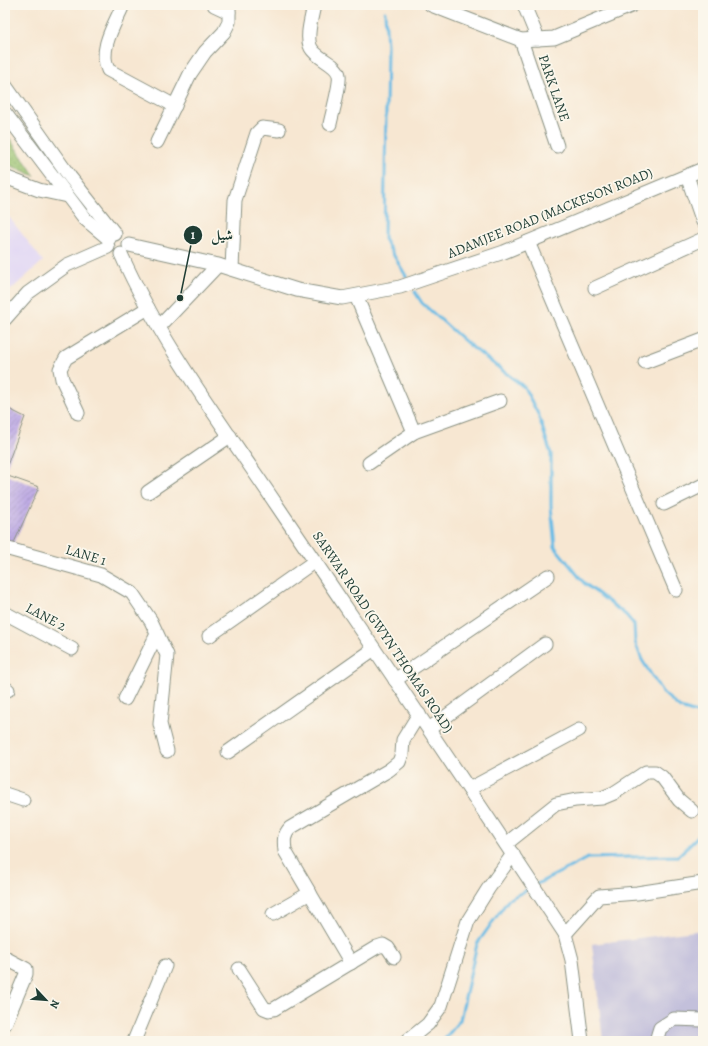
<svg xmlns="http://www.w3.org/2000/svg" width="708" height="1046" viewBox="0 0 708 1046" font-family="Alegreya,Amiri,serif">
  <defs>
    <pattern id="park-dots" width="8" height="8" patternUnits="userSpaceOnUse"><rect width="8" height="8" fill="#99c16d"/><path d="M2 2h.1M6 6h.1" fill="none" stroke="#7c9e5a" stroke-width="1.8" stroke-linecap="round"/></pattern>
    <pattern id="building-hatch" width="6" height="6" patternUnits="userSpaceOnUse"><rect width="6" height="6" fill="#bface5"/><path d="M-1 1l2-2M0 6l6-6M5 7l2-2" fill="none" stroke="#9b8dba"/></pattern>
  </defs>
  <rect width="100%" height="100%" fill="#fbf7ec"/>
  <filter id="ink" filterUnits="userSpaceOnUse"><feTurbulence type="fractalNoise" baseFrequency=".025" numOctaves="2"/><feDisplacementMap in="SourceGraphic" scale="8" xChannelSelector="R" yChannelSelector="G"/><feConvolveMatrix kernelMatrix="1 2 1 2 8 2 1 2 1" color-interpolation-filters="sRGB"/></filter>
  <filter id="wash" filterUnits="userSpaceOnUse"><feTurbulence type="fractalNoise" baseFrequency=".012" numOctaves="4" result="noise"/><feDisplacementMap in="SourceGraphic" scale="16" xChannelSelector="R" yChannelSelector="G"/><feGaussianBlur stdDeviation="0.9" result="paint"/><feColorMatrix in="noise" values="0 0 0 0 0 0 0 0 0 0 0 0 0 0 0 0 0 1.4 0 .05"/><feComposite in="paint" operator="in"/></filter>
  <g filter="url(#wash)">
    <rect width="100%" height="100%" fill="#f7e7d2"/>
    <path fill="#dfd4f5" d="M5 212 43 261 5 295Z"/>
    <path fill="#c3c0db" d="M703 930V1041H603L592 944Z"/>
    <path fill="url(#park-dots)" stroke="#5c7f50" d="M5 132 35 176 5 163Z"/>
    <g fill="none" stroke-linecap="round" stroke-linejoin="round">
      <g stroke="#69bce5" stroke-width="3">
        <path d="M385 12 387 47 384 239 406 276"/>
        <path d="M415 292 422 303 468 344 524 387 538 414 551 454V506L555 547 584 583 626 615 634 625 635 642 642 660 662 692 680 708 703 715"/>
        <path d="M537 884 588 858 678 856 703 831"/>
        <path d="M443 1041 460 1020 477 944 509 899 531 888"/>
      </g>
    </g>
    <g id="blocks">
      <g fill="url(#building-hatch)">
        <path d="M703 182V215L693 186Z"/>
        <path d="M5 407 25 417 5 471Z"/>
        <path d="M5 475 39 487 13 545 5 542Z"/>
      </g>
    </g>
  </g>
  <g filter="url(#ink)">
    <use href="#blocks" fill-opacity="0" stroke="#8b9283" stroke-width="1"/>
    <g fill="none" stroke-linecap="round" stroke-linejoin="round">
      <g stroke="#8b9283" stroke-width="15">
        <g id="minor">
          <path d="M123 5C115 24 98 49 108 70L175 106"/>
          <path d="M214 5 229 12"/>
          <path d="M314 5C312 17 305 37 311 48 317 59 337 64 339 75 341 83 332 114 330 124"/>
          <path d="M431 5 521 40 554 38 633 5"/>
          <path d="M524 5 538 39"/>
          <path d="M521 40 557 146"/>
          <path d="M5 85 70 177 115 234"/>
          <path d="M5 113 85 219 109 239"/>
          <path d="M157 142 190 74 205 52 224 32 229 22V5"/>
          <path d="M687 176 703 222"/>
          <path d="M5 177 39 190 67 196"/>
          <path d="M528 242 676 590"/>
          <path d="M129 245 218 265 297 290 342 298 400 287 504 252 703 169"/>
          <path d="M121 254C161 344 223 425 278 507 374 649 471 790 565 934L572 960 582 1041"/>
          <path d="M232 269 235 200 257 133 262 128 279 130"/>
          <path d="M595 288 703 239"/>
          <path d="M356 296 414 432"/>
          <path d="M5 319 28 293 67 265 108 247"/>
          <path d="M159 327 218 265"/>
          <path d="M645 362 703 340"/>
          <path d="M78 413 62 379 60 369 66 358 148 308"/>
          <path d="M369 463 414 432 500 401"/>
          <path d="M148 492 230 436"/>
          <path d="M664 504 703 485"/>
          <path d="M5 548 101 575 132 593 151 621 167 655 160 724 167 751"/>
          <path d="M5 613 72 649"/>
          <path d="M209 636 315 561"/>
          <path d="M395 680 548 576"/>
          <path d="M5 688 8 690"/>
          <path d="M125 699 156 636"/>
          <path d="M429 729 545 644"/>
          <path d="M228 752 374 649"/>
          <path d="M469 789 579 730"/>
          <path d="M5 794 23 800"/>
          <path d="M506 844 556 804 576 800 602 798 614 793 646 772H655L662 777 679 800 692 811"/>
          <path d="M273 914 310 893"/>
          <path d="M565 934 599 896 637 893 703 883"/>
          <path d="M5 958 26 969V974L5 1024"/>
          <path d="M351 963 285 851C284 841 283 836 290 828L389 770 399 762 402 754 403 740 419 714"/>
          <path d="M239 969 264 1008 269 1010 274 1009 377 947 383 945 388 948 394 957"/>
          <path d="M134 1041 165 966"/>
          <path d="M407 1041 428 1024 441 1006 468 921 488 889 513 854"/>
          <path d="M656 1041 660 1028 674 1019 703 1020"/>
        </g>
      </g>
      <use href="#minor" stroke="#fff" stroke-width="13"/>
    </g>
  </g>
  <g text-anchor="middle" dominant-baseline="central" stroke-width="3.5" stroke-linejoin="round" paint-order="stroke">
    <g font-size="14" fill="#1f3d34" stroke="#fbf7ec">
      <text transform="translate(554 88) rotate(71)">PARK LANE</text>
      <text transform="translate(550 213) rotate(-22)">ADAMJEE ROAD (MACKESON ROAD)</text>
      <text transform="translate(86 555) rotate(17)">LANE 1</text>
      <text transform="translate(46 617) rotate(28)">LANE 2</text>
      <text transform="translate(383 632) rotate(56)">SARWAR ROAD (GWYN THOMAS ROAD)</text>
    </g>
  </g>
  <path fill="none" stroke="#1f3d34" stroke-width="1.5" d="M180 298L193 235"/>
  <g fill="#1f3d34" stroke="#fbf7ec" stroke-width="1.5">
    <circle cx="180" cy="298" r="4"/>
    <circle cx="193" cy="235" r="10"/>
  </g>
  <g font-size="12" text-anchor="middle" font-weight="bold" fill="#fff">
    <text x="193" y="239">1</text>
  </g>
  <g font-size="15" text-anchor="middle" font-weight="bold" fill="#1f3d34" stroke="#fbf7ec" stroke-width="3.5" stroke-linejoin="round" paint-order="stroke">
    <text x="222" y="240">شیل</text>
  </g>
  <rect width="708" height="1046" fill="none" stroke="#fbf7ec" stroke-width="20"/>
  <g transform="translate(46 1000) rotate(116)" stroke="#fbf7ec" stroke-width="3" paint-order="stroke">
  <path d="M0-3L7 15L0 10L-7 15Z" fill="#1f3d34"/>
  <text y="-6" font-size="11" font-weight="bold" text-anchor="middle" fill="#1f3d34">N</text>
  </g>
</svg>
